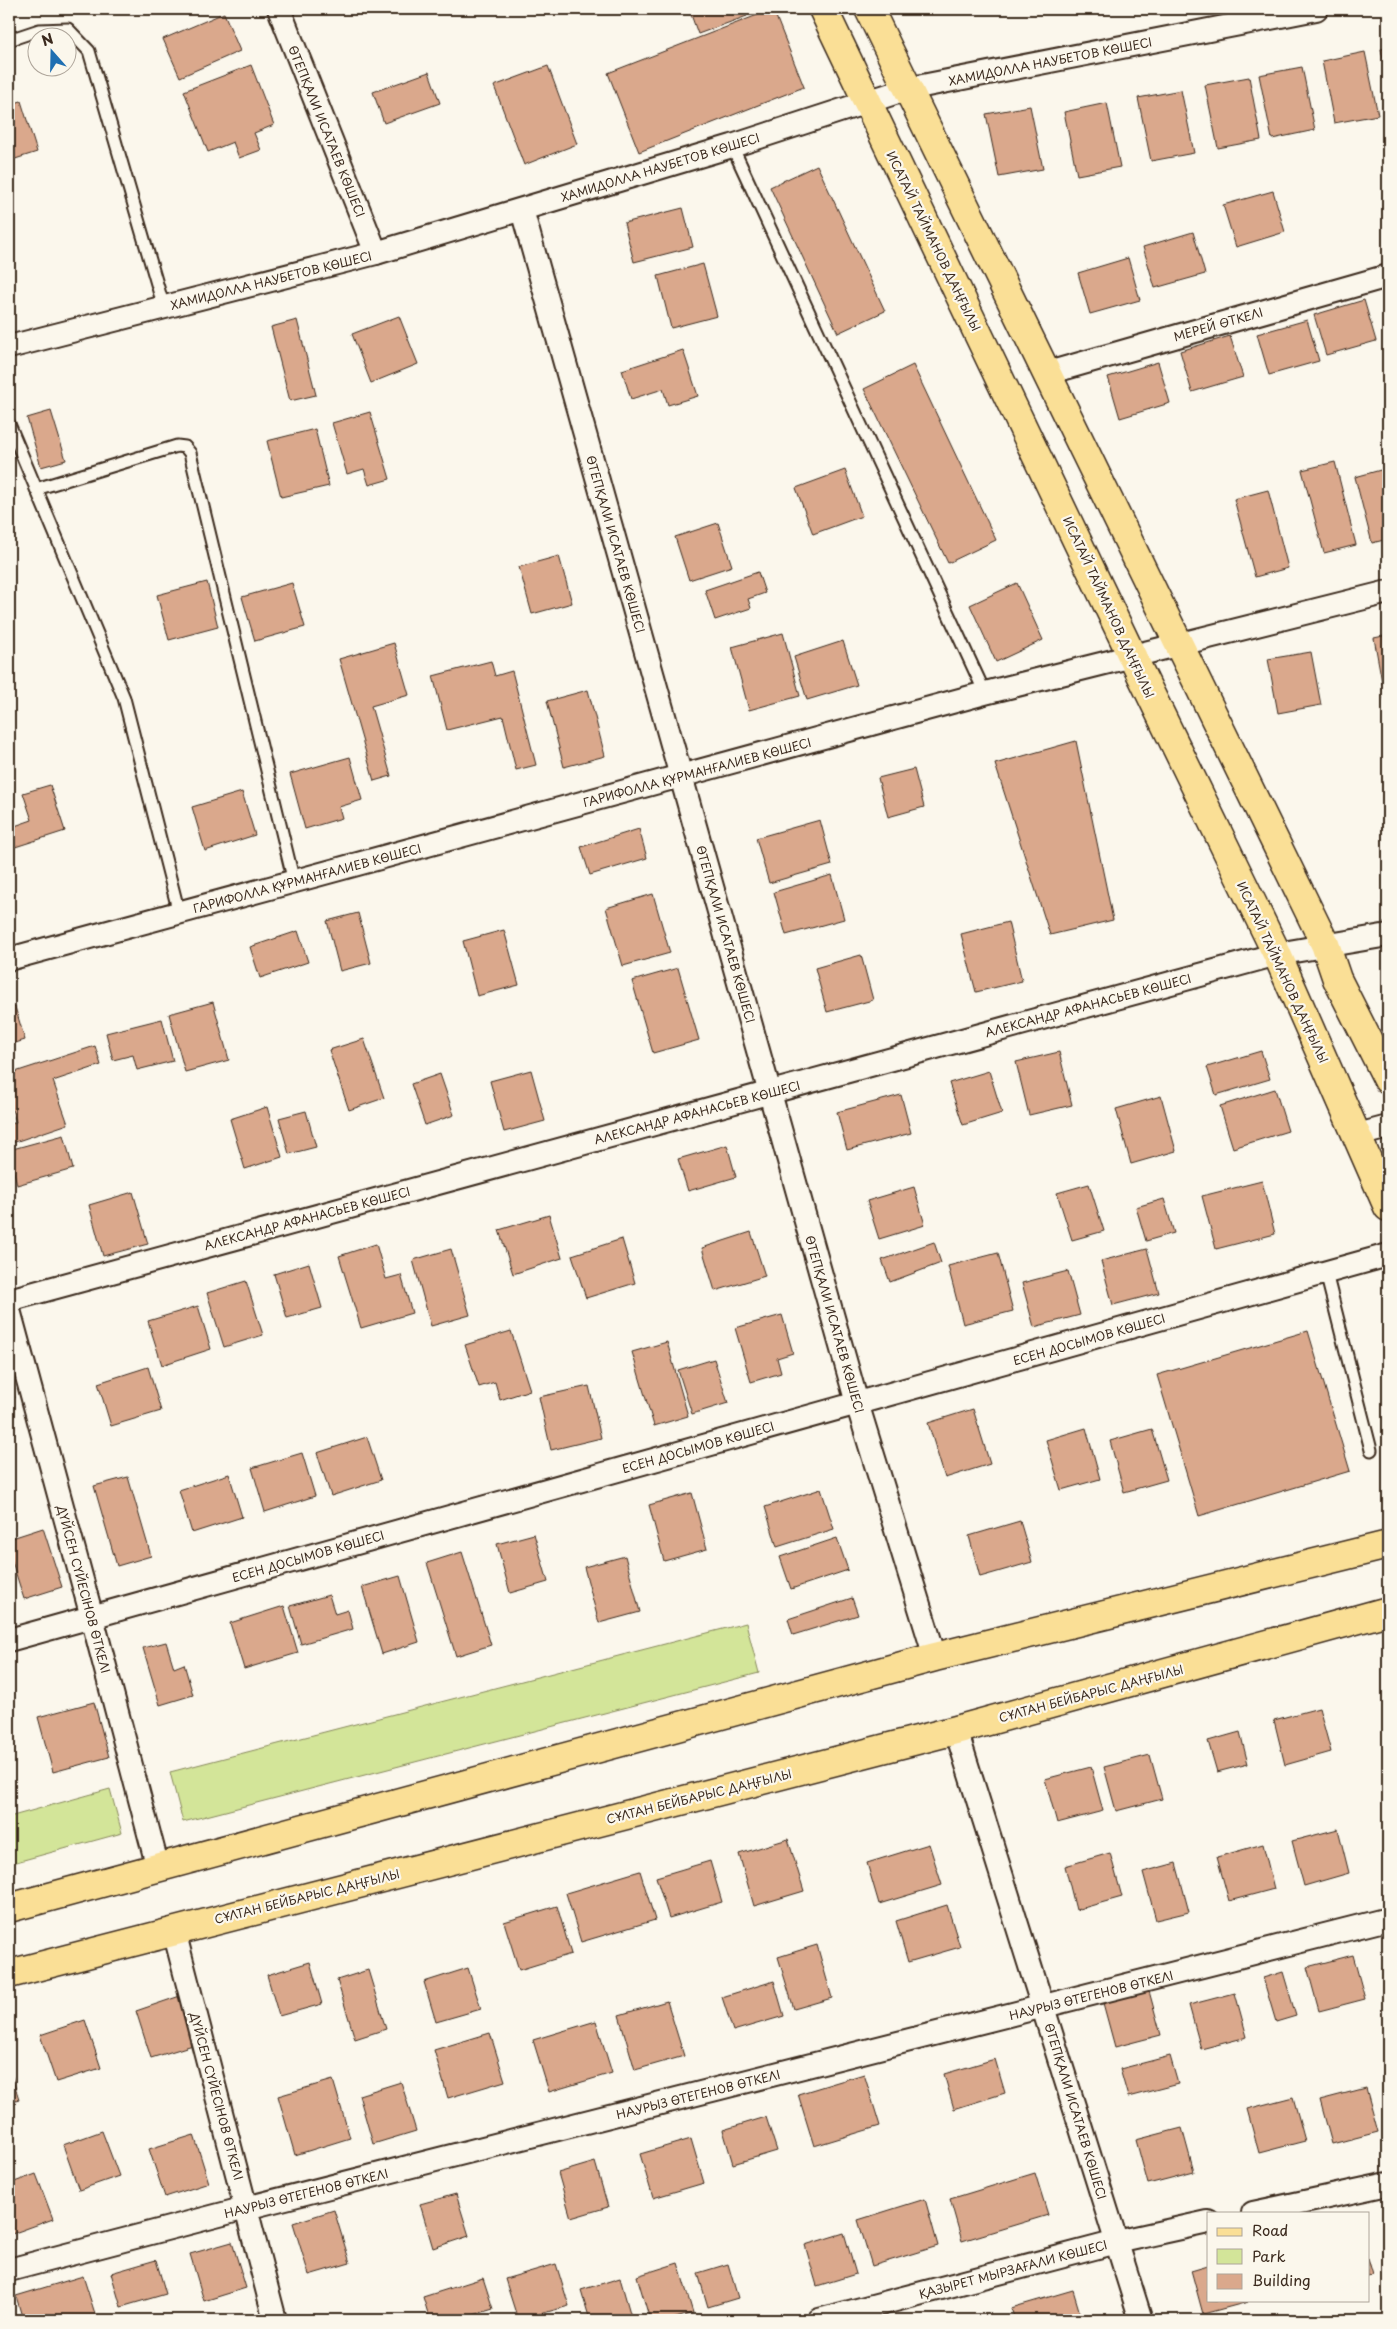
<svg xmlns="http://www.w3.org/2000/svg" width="1397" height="2329" viewBox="0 0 1397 2329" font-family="'Playpen Sans',sans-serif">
  <rect width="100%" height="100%" fill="#fbf7ec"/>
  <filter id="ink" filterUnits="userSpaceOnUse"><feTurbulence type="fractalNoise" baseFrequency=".02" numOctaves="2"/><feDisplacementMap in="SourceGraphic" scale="10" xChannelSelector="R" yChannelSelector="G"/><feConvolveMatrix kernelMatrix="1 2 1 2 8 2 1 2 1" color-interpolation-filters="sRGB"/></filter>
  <g filter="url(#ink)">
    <g fill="#d3e599" stroke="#87885c">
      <path d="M746 1623 759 1673 183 1822 170 1772Z"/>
      <path d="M110 1789 122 1833 9 1864V1817Z"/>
    </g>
    <g fill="#daa88c" stroke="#3b2a1e">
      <path d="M689 9H745L747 16 698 34Z"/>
      <path d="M773 9 804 87 639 152 608 73Z"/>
      <path d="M224 13 240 51 180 77 163 39Z"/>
      <path d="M1388 48V85L1381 49Z"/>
      <path d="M1365 52 1378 115 1334 123 1322 61Z"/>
      <path d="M251 65 274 125 254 133 261 150 239 158 233 142 208 152 184 91Z"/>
      <path d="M548 66 577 144 524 165 494 86Z"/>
      <path d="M1302 67 1315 130 1272 139 1259 75Z"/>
      <path d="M429 72 440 103 384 123 373 92Z"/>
      <path d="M1249 77 1261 140 1218 148 1205 85Z"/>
      <path d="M1181 90 1194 153 1151 161 1138 98Z"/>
      <path d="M21 101 37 152 9 161V105Z"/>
      <path d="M1107 103 1120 167 1077 175 1064 112Z"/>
      <path d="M1030 106 1043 169 999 177 986 114Z"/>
      <path d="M817 165 885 311 838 333 770 187Z"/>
      <path d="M1273 191 1285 232 1236 247 1223 205Z"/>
      <path d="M683 208 693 247 634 262 624 223Z"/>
      <path d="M1193 232 1205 274 1155 288 1143 247Z"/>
      <path d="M1128 258 1140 300 1090 314 1078 273Z"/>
      <path d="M703 264 717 316 671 328 658 276Z"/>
      <path d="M1388 292V309L1384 294Z"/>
      <path d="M1364 300 1376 341 1326 355 1314 315Z"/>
      <path d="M399 316 418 364 371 383 352 334Z"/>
      <path d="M297 320 316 395 290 401 271 327Z"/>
      <path d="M1307 320 1319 361 1269 375 1257 334Z"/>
      <path d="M1230 336 1243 377 1192 392 1180 351Z"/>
      <path d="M683 350 698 396 668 405 663 389 631 399 622 370Z"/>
      <path d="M1158 362 1170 403 1120 418 1108 377Z"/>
      <path d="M913 365 996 540 948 563 864 389Z"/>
      <path d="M51 411 66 460 41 467 27 418Z"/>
      <path d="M370 412 390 479 369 485 364 469 347 474 332 423Z"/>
      <path d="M315 429 329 486 281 497 267 441Z"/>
      <path d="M1335 462 1356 545 1324 553 1302 470Z"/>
      <path d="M1388 468V539L1372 543 1355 477Z"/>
      <path d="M845 470 862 516 813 534 796 488Z"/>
      <path d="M1268 490 1288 568 1255 577 1234 499Z"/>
      <path d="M718 523 732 566 689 580 675 537Z"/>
      <path d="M559 556 572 603 532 614 519 567Z"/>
      <path d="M758 572 765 593 748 599 751 608 715 620 705 590Z"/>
      <path d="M207 582 218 627 169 640 157 595Z"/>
      <path d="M292 583 305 627 255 641 242 597Z"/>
      <path d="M1017 583 1043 640 996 662 970 605Z"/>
      <path d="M783 633 800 696 749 710 732 647Z"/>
      <path d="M1388 635V715L1374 638Z"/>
      <path d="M843 641 857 685 807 700 794 657Z"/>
      <path d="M394 643 409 695 371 706 391 776 374 781 339 659Z"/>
      <path d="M1311 652 1321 705 1278 713 1268 659Z"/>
      <path d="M491 661 495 676 512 671 536 765 516 770 503 716 447 730 433 676Z"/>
      <path d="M588 690 605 756 564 767 547 701Z"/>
      <path d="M1076 741 1113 920 1050 935 995 764Z"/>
      <path d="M350 757 362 800 339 807 342 818 305 829 290 774Z"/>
      <path d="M914 769 924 807 888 817 878 778Z"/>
      <path d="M50 785 65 831 9 849V828L32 820 23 793Z"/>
      <path d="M242 792 255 835 205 851 192 807Z"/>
      <path d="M820 820 832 865 769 883 756 838Z"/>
      <path d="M639 829 647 858 590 875 581 847Z"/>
      <path d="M832 875 844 919 786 935 774 892Z"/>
      <path d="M653 894 670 953 623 966 606 908Z"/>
      <path d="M358 913 371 963 340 971 327 921Z"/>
      <path d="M1008 922 1022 981 976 992 961 934Z"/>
      <path d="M504 930 519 985 477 996 463 941Z"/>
      <path d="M298 931 308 962 260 978 250 947Z"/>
      <path d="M861 955 873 1000 827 1012 815 968Z"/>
      <path d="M678 968 699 1040 653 1053 632 981Z"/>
      <path d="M213 1002 229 1060 185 1072 169 1014Z"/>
      <path d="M15 1007 25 1040 9 1045V1009Z"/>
      <path d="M162 1019 173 1061 137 1070 133 1055 113 1060 106 1033Z"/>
      <path d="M364 1039 384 1098 349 1110 329 1050Z"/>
      <path d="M95 1046 101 1065 53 1081 68 1124 9 1144V1125L16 1122 9 1100V1074Z"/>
      <path d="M1261 1051 1270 1079 1216 1095 1207 1067Z"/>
      <path d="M1059 1052 1072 1105 1029 1115 1016 1062Z"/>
      <path d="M531 1070 545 1121 504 1132 490 1081Z"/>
      <path d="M989 1071 1002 1113 963 1125 949 1083Z"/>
      <path d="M440 1074 454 1115 425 1125 411 1084Z"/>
      <path d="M1275 1089 1288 1131 1233 1148 1220 1106Z"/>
      <path d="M901 1095 911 1133 847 1150 837 1112Z"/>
      <path d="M1161 1096 1176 1151 1131 1164 1116 1109Z"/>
      <path d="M267 1107 282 1157 245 1169 230 1119Z"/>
      <path d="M306 1111 316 1147 289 1154 279 1118Z"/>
      <path d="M64 1135 73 1169 17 1185 9 1150Z"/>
      <path d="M727 1145 736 1177 688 1191 678 1159Z"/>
      <path d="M1262 1181 1275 1234 1216 1249 1202 1196Z"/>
      <path d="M1089 1184 1104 1231 1072 1240 1057 1193Z"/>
      <path d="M914 1187 925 1225 879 1239 867 1201Z"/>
      <path d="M133 1192 148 1244 103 1256 89 1205Z"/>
      <path d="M1164 1199 1174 1233 1146 1241 1136 1207Z"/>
      <path d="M549 1215 562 1258 513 1274 499 1230Z"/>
      <path d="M751 1232 765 1276 715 1291 702 1248Z"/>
      <path d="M622 1239 635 1283 586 1298 572 1255Z"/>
      <path d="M934 1242 941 1263 890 1282 882 1260Z"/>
      <path d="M376 1244 386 1279 401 1275 412 1313 361 1328 339 1256Z"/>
      <path d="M451 1249 470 1315 431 1326 413 1260Z"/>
      <path d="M1147 1249 1159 1293 1113 1305 1101 1261Z"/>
      <path d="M998 1253 1013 1311 963 1324 948 1266Z"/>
      <path d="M309 1263 322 1308 287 1318 274 1274Z"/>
      <path d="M1068 1271 1080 1315 1034 1327 1022 1283Z"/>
      <path d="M246 1281 263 1335 224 1347 207 1293Z"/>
      <path d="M198 1306 211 1349 162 1365 148 1321Z"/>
      <path d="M782 1315 793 1353 777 1358 781 1373 751 1382 735 1328Z"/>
      <path d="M511 1331 530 1390 500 1400 495 1382 479 1387 465 1345Z"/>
      <path d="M1308 1331 1350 1471 1199 1516 1157 1375Z"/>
      <path d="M667 1342 688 1416 654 1426 632 1352Z"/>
      <path d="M714 1359 728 1403 692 1414 678 1370Z"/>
      <path d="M148 1367 161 1411 111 1426 98 1383Z"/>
      <path d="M9 1378 15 1398 9 1399Z"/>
      <path d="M589 1386 601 1438 551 1450 539 1397Z"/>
      <path d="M973 1409 990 1464 945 1478 928 1423Z"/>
      <path d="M1086 1428 1100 1479 1061 1490 1046 1440Z"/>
      <path d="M1152 1429 1167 1480 1124 1492 1110 1441Z"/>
      <path d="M367 1437 381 1480 331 1496 317 1453Z"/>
      <path d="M302 1453 315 1496 265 1512 252 1468Z"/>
      <path d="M229 1474 242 1517 192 1533 179 1490Z"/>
      <path d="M128 1477 151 1556 117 1566 94 1486Z"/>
      <path d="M821 1489 834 1529 777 1547 765 1507Z"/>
      <path d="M692 1493 707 1549 664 1561 649 1505Z"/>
      <path d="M1020 1521 1032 1562 980 1577 969 1536Z"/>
      <path d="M43 1528 62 1587 24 1599 9 1552V1539Z"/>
      <path d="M534 1534 548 1582 510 1593 497 1544Z"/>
      <path d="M837 1538 848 1570 791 1589 780 1557Z"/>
      <path d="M462 1552 491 1645 456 1656 427 1563Z"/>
      <path d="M625 1556 640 1612 599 1623 584 1567Z"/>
      <path d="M400 1576 419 1642 382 1654 362 1587Z"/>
      <path d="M329 1595 335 1614 348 1610 353 1629 301 1644 290 1606Z"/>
      <path d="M852 1598 858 1615 793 1635 788 1619Z"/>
      <path d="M284 1606 298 1653 244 1669 230 1623Z"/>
      <path d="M166 1642 174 1668 184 1664 193 1695 160 1705 143 1648Z"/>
      <path d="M94 1702 109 1757 53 1772 38 1717Z"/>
      <path d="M1319 1708 1331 1752 1285 1765 1274 1720Z"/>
      <path d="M1240 1732 1248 1764 1217 1772 1208 1741Z"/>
      <path d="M1150 1755 1162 1799 1116 1811 1104 1767Z"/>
      <path d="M1091 1767 1103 1811 1057 1823 1045 1779Z"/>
      <path d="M1338 1829 1349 1873 1304 1886 1292 1841Z"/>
      <path d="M788 1839 804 1891 754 1906 739 1854Z"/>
      <path d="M929 1844 942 1885 879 1904 867 1863Z"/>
      <path d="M1263 1844 1274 1889 1229 1901 1217 1857Z"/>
      <path d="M1110 1853 1122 1897 1076 1910 1065 1866Z"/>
      <path d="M710 1861 722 1902 669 1918 656 1877Z"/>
      <path d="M1176 1863 1189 1912 1156 1920 1143 1872Z"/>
      <path d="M640 1871 655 1920 581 1942 566 1893Z"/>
      <path d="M947 1905 960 1947 908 1962 896 1921Z"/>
      <path d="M557 1906 571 1954 519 1970 504 1922Z"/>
      <path d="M817 1945 832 1998 794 2009 778 1957Z"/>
      <path d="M1353 1955 1365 1999 1319 2011 1307 1967Z"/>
      <path d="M310 1962 322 2004 279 2016 267 1975Z"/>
      <path d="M468 1968 481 2009 436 2022 424 1982Z"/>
      <path d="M368 1970 386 2029 355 2039 337 1980Z"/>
      <path d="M1283 1972 1296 2016 1276 2022 1263 1978Z"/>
      <path d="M774 1981 784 2016 733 2031 722 1997Z"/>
      <path d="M1149 1991 1161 2035 1115 2047 1103 2003Z"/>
      <path d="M1235 1993 1247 2037 1201 2049 1189 2005Z"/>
      <path d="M180 1996 196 2044 151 2058 136 2011Z"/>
      <path d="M667 2001 684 2056 635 2070 619 2015Z"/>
      <path d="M85 2020 101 2068 56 2082 40 2035Z"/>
      <path d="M596 2021 612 2073 549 2092 533 2040Z"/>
      <path d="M490 2033 505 2081 448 2098 434 2050Z"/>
      <path d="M1170 2056 1178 2084 1128 2097 1120 2069Z"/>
      <path d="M995 2059 1005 2093 954 2109 944 2074Z"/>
      <path d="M9 2068 19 2099 9 2102Z"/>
      <path d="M864 2074 880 2126 814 2146 798 2094Z"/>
      <path d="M333 2080 350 2138 295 2155 278 2096Z"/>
      <path d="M401 2082 416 2131 373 2144 359 2095Z"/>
      <path d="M1366 2088 1378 2132 1332 2144 1320 2100Z"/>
      <path d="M1293 2097 1305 2141 1259 2153 1247 2109Z"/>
      <path d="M766 2117 777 2151 733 2164 723 2130Z"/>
      <path d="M1182 2128 1194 2172 1148 2184 1136 2140Z"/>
      <path d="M102 2131 119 2176 79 2190 63 2145Z"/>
      <path d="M194 2135 209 2183 165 2197 149 2149Z"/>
      <path d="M691 2139 704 2183 653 2198 640 2154Z"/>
      <path d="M595 2162 608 2207 571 2218 558 2173Z"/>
      <path d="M1035 2173 1048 2215 962 2241 950 2199Z"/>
      <path d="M36 2174 53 2219 9 2235V2184Z"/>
      <path d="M456 2194 469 2236 433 2248 420 2204Z"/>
      <path d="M925 2199 938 2246 872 2266 858 2220Z"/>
      <path d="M334 2210 350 2263 309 2275 293 2223Z"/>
      <path d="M844 2233 856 2274 817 2286 805 2245Z"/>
      <path d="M232 2242 246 2288 204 2301 190 2254Z"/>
      <path d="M1368 2258 1373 2275 1368 2276Z"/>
      <path d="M156 2260 166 2294 121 2307 111 2273Z"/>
      <path d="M678 2263 693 2313 669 2320H650L637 2276Z"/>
      <path d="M556 2264 569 2306 518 2320 505 2279Z"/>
      <path d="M728 2264 738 2298 708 2307 698 2273Z"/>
      <path d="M1208 2265V2300L1248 2302 1203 2314 1191 2270Z"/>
      <path d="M83 2276 97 2320H23L16 2296Z"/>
      <path d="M483 2278 493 2309 457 2320H430L423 2297Z"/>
      <path d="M620 2278 632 2320H590L581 2290Z"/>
      <path d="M1073 2290 1082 2320H1015L1011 2308Z"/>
    </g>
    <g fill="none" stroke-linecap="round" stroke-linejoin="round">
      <g stroke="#3b2a1e" stroke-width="15">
        <g id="service">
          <path d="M9 40 39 30 68 29 89 51 164 308"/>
          <path d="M732 146 985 693"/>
          <path d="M9 424 124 698 179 913"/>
          <path d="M36 489 177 446 185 447 190 453 294 882"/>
          <path d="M1326 1273 1371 1450"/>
        </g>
      </g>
      <g stroke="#3b2a1e" stroke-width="26">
        <g id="minor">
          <path d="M279 9 376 253"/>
          <path d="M522 210 857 1403 935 1657"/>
          <path d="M9 347 376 253 732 146 907 89 1316 9"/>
          <path d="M1048 373 1388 276"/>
          <path d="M9 959 985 693 1388 592"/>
          <path d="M1358 1135 1388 1127"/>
          <path d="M9 1300 1277 954 1388 935"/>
          <path d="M9 1310 92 1617 158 1868"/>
          <path d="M9 1640 1388 1255"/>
          <path d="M956 1730 1141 2320"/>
          <path d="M174 1931 275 2320"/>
          <path d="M1253 2213 1388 2184"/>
          <path d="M9 2270 246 2208 1388 1919"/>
          <path d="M819 2320 1117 2242 1208 2222"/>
        </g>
      </g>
      <g stroke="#3b2a1e" stroke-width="31">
        <g id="primary">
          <path d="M823 9 1132 656 1277 954 1388 1207"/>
          <path d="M869 9 1325 944 1337 979 1388 1080"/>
          <path d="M9 1908 935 1657 1388 1545"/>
          <path d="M9 1974 956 1730 1388 1611"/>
        </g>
      </g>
      <use href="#service" stroke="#fbf7ec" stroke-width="11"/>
      <use href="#minor" stroke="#fbf7ec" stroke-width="22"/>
      <use href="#primary" stroke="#fadf96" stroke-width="28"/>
    </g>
  </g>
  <g text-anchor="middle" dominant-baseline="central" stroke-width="4.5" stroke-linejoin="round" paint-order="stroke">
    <g font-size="12" fill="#3b2a1e" stroke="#fbf7ec">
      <text transform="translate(1050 61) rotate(-11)">ХАМИДОЛЛА НАУБЕТОВ КӨШЕСІ</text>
      <text transform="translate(327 131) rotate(68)">ӨТЕПҚАЛИ ИСАТАЕВ КӨШЕСІ</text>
      <text transform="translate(660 167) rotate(-17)">ХАМИДОЛЛА НАУБЕТОВ КӨШЕСІ</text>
      <text transform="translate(934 241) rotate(64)">ИСАТАЙ ТАЙМАНОВ ДАҢҒЫЛЫ</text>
      <text transform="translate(271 280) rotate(-14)">ХАМИДОЛЛА НАУБЕТОВ КӨШЕСІ</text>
      <text transform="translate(1218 324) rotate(-16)">МЕРЕЙ ӨТКЕЛІ</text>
      <text transform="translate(616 544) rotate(74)">ӨТЕПҚАЛИ ИСАТАЕВ КӨШЕСІ</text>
      <text transform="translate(1109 607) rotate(65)">ИСАТАЙ ТАЙМАНОВ ДАҢҒЫЛЫ</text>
      <text transform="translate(697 772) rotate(-15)">ГАРИФОЛЛА ҚҰРМАНҒАЛИЕВ КӨШЕСІ</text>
      <text transform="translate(307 878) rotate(-15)">ГАРИФОЛЛА ҚҰРМАНҒАЛИЕВ КӨШЕСІ</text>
      <text transform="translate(726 934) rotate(74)">ӨТЕПҚАЛИ ИСАТАЕВ КӨШЕСІ</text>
      <text transform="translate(1283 972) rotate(65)">ИСАТАЙ ТАЙМАНОВ ДАҢҒЫЛЫ</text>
      <text transform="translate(1088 1005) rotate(-15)">АЛЕКСАНДР АФАНАСЬЕВ КӨШЕСІ</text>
      <text transform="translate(697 1112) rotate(-15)">АЛЕКСАНДР АФАНАСЬЕВ КӨШЕСІ</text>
      <text transform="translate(307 1218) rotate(-15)">АЛЕКСАНДР АФАНАСЬЕВ КӨШЕСІ</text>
      <text transform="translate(835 1324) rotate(74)">ӨТЕПҚАЛИ ИСАТАЕВ КӨШЕСІ</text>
      <text transform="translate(1089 1339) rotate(-16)">ЕСЕН ДОСЫМОВ КӨШЕСІ</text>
      <text transform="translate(698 1447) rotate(-16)">ЕСЕН ДОСЫМОВ КӨШЕСІ</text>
      <text transform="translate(308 1556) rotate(-16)">ЕСЕН ДОСЫМОВ КӨШЕСІ</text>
      <text transform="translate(84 1589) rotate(75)">ДҮЙСЕН СҮЙЕСІНОВ ӨТКЕЛІ</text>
      <text transform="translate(1091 1693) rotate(-15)">СҰЛТАН БЕЙБАРЫС ДАҢҒЫЛЫ</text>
      <text transform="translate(699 1796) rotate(-14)">СҰЛТАН БЕЙБАРЫС ДАҢҒЫЛЫ</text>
      <text transform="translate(307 1896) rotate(-14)">СҰЛТАН БЕЙБАРЫС ДАҢҒЫЛЫ</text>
      <text transform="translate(1091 1995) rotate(-14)">НАУРЫЗ ӨТЕГЕНОВ ӨТКЕЛІ</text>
      <text transform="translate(698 2094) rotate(-14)">НАУРЫЗ ӨТЕГЕНОВ ӨТКЕЛІ</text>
      <text transform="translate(217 2096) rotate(75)">ДҮЙСЕН СҮЙЕСІНОВ ӨТКЕЛІ</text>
      <text transform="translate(1076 2111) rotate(73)">ӨТЕПҚАЛИ ИСАТАЕВ КӨШЕСІ</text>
      <text transform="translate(306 2193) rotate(-14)">НАУРЫЗ ӨТЕГЕНОВ ӨТКЕЛІ</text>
      <text transform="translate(1013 2269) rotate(-15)">ҚАЗЫРЕТ МЫРЗАҒАЛИ КӨШЕСІ</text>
    </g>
  </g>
  <rect width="1397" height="2329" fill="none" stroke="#fbf7ec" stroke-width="30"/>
  <rect x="15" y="15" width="1367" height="2299" fill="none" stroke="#3b2a1e" stroke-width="2" filter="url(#ink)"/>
  <rect x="1207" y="2212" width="162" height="90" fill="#fbf7ec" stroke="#aea59a"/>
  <rect x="1217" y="2228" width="25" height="8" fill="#fadf96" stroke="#aea59a"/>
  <text x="1252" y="2236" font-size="15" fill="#3b2a1e">Road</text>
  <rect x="1217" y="2249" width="25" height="15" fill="#d3e599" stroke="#aea59a"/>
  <text x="1252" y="2262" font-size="15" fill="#3b2a1e">Park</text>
  <rect x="1217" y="2274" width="25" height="15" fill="#daa88c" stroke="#aea59a"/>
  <text x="1252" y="2286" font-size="15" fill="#3b2a1e">Building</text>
  <g transform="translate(52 52) rotate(340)"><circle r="24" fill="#fbf7ec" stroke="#aea59a"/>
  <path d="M0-4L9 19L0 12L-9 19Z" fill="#1f6fb2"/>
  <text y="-8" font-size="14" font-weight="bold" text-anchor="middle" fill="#3b2a1e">N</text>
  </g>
</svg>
